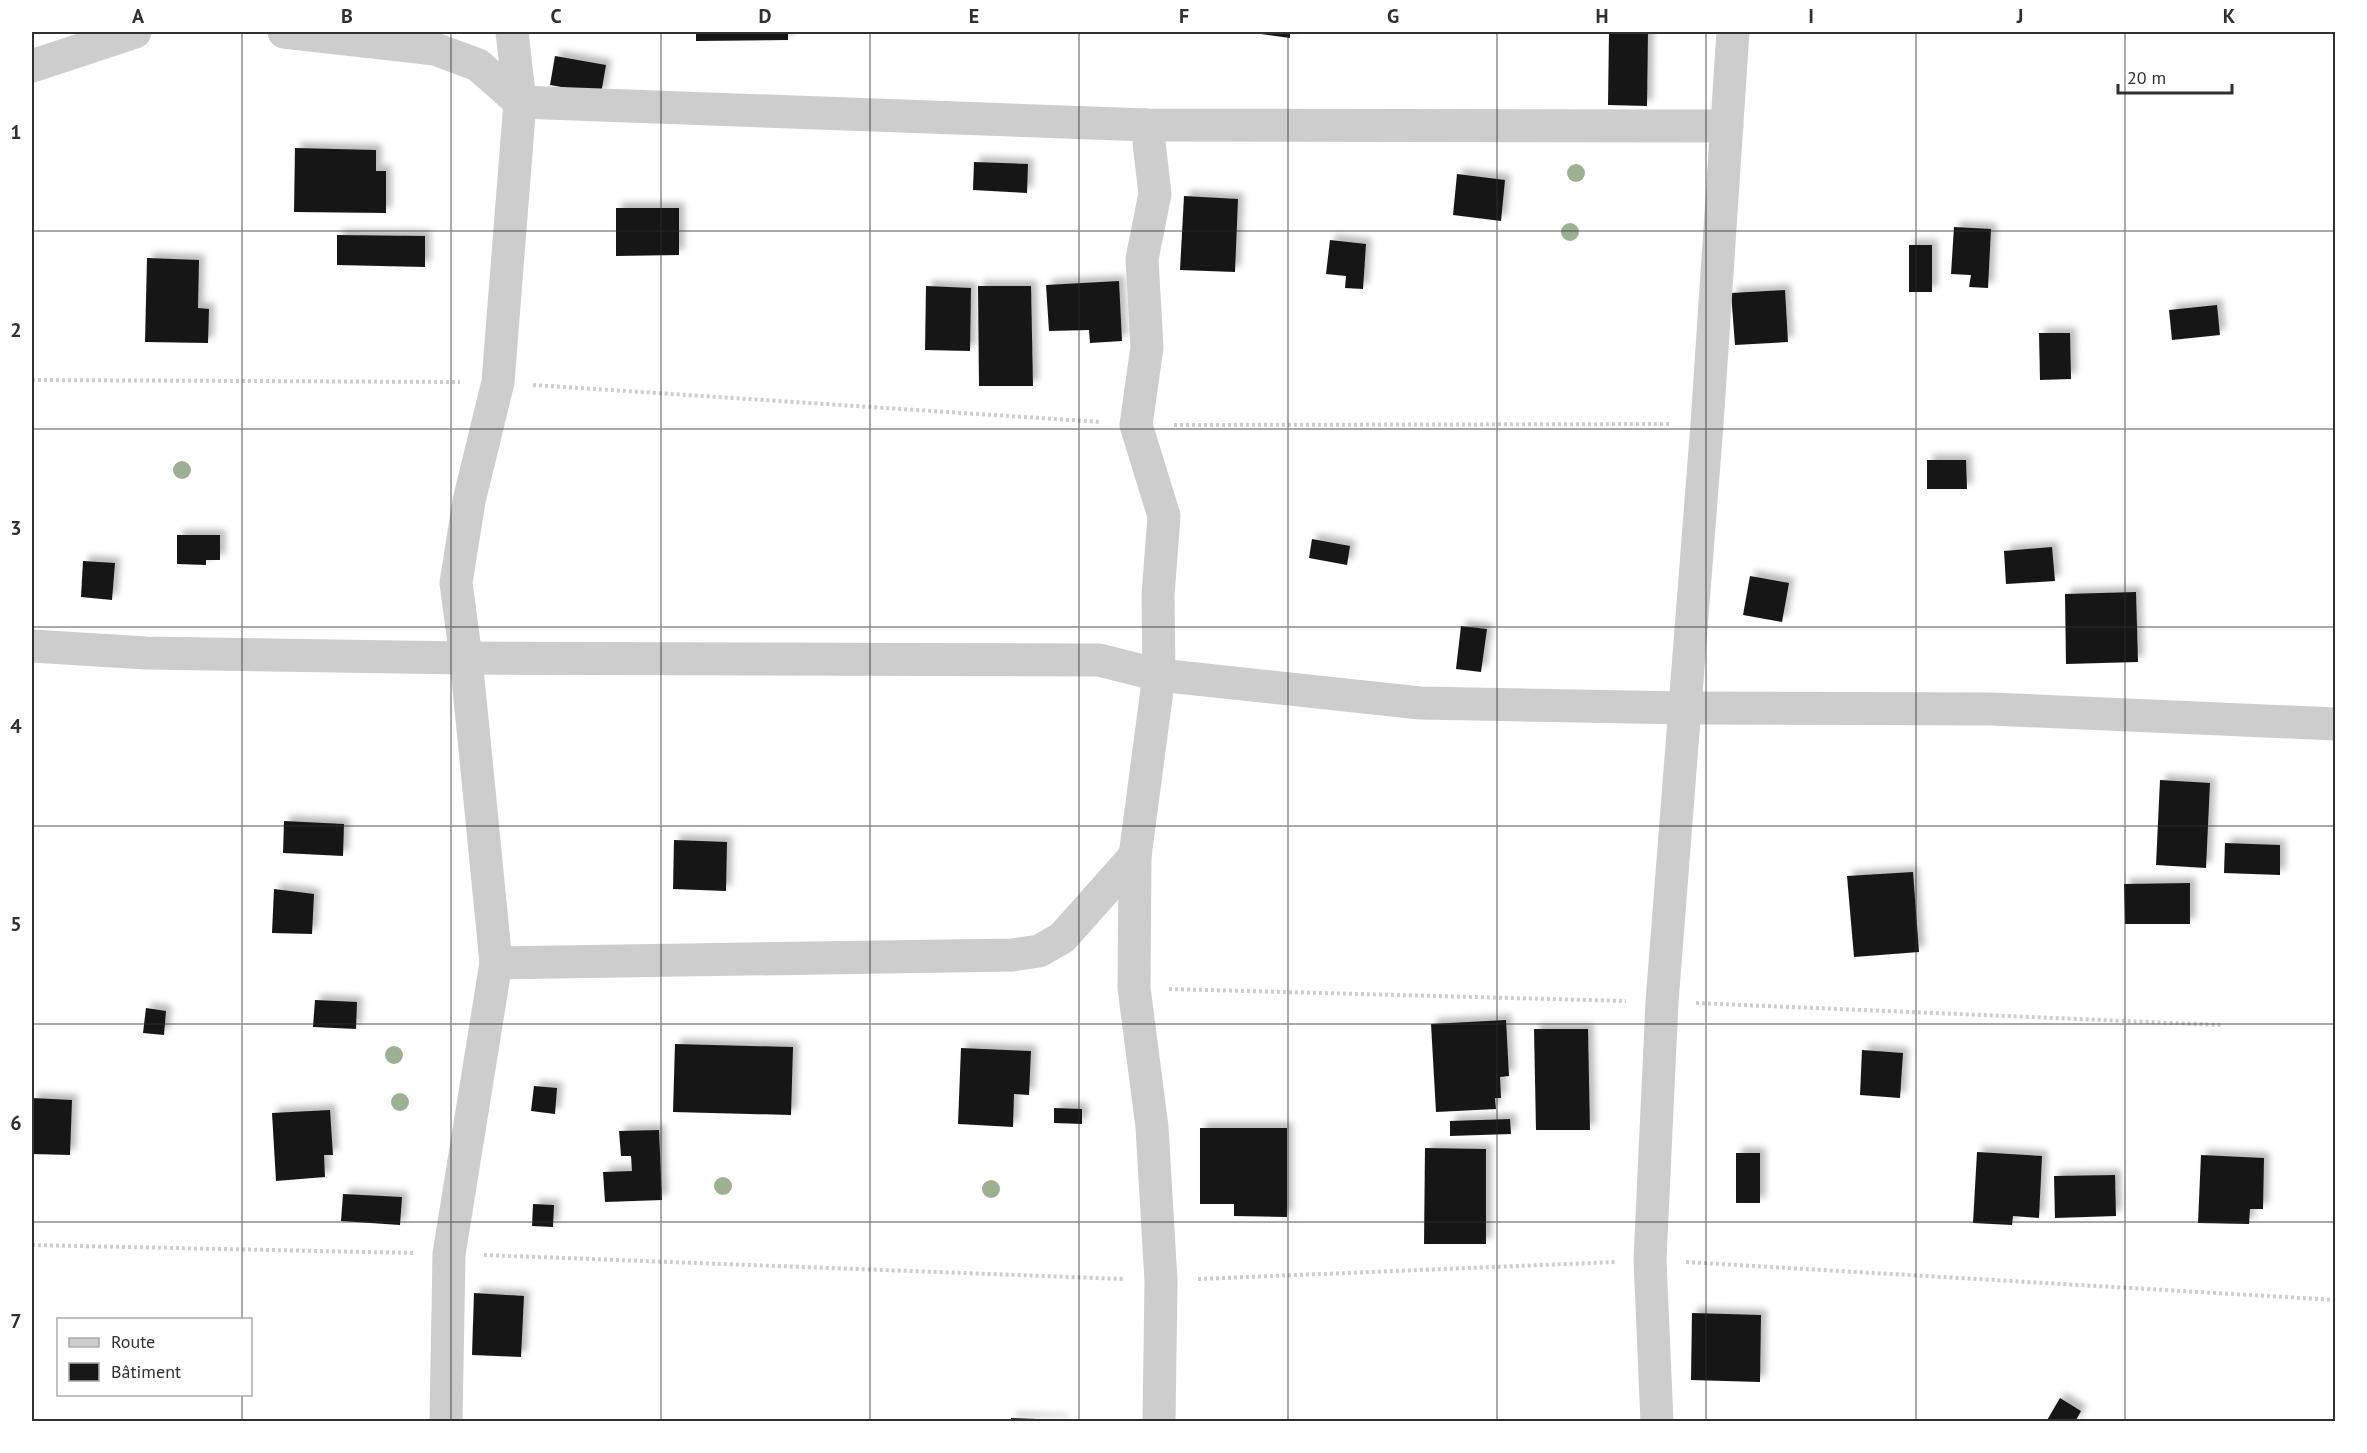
<svg xmlns="http://www.w3.org/2000/svg" width="2367" height="1453" viewBox="0 0 2367 1453" font-family="'PT Sans',sans-serif">
  <defs>
    <filter id="shadow"><feDropShadow dx="5.5" dy="-5.5" stdDeviation="3" flood-color="#0004"/></filter>
  </defs>
  <rect width="100%" height="100%" fill="#fff"/>
  <g fill="#171717" filter="url(#shadow)">
    <path d="M696 32H788V40L696 41Z"/>
    <path d="M1262 32H1290V38L1261 34Z"/>
    <path d="M1609 32H1648L1647 106 1608 105Z"/>
    <path d="M555 56 606 65 601 94 550 85Z"/>
    <path d="M295 148 376 150V171H386V213L294 212Z"/>
    <path d="M974 162 1028 164 1027 193 973 190Z"/>
    <path d="M1457 174 1505 180 1501 221 1453 215Z"/>
    <path d="M1184 196 1238 199 1235 272 1180 270Z"/>
    <path d="M616 208H679V255L616 256Z"/>
    <path d="M1954 227 1991 229 1988 288 1969 287 1971 275 1951 274Z"/>
    <path d="M337 235 425 236V267L337 265Z"/>
    <path d="M1330 240 1366 244 1363 289 1345 288 1346 276 1326 274Z"/>
    <rect x="1909" y="245" width="23" height="47"/>
    <path d="M147 258 199 260 198 308 209 309 208 343 145 342Z"/>
    <path d="M1119 281 1122 341 1090 343 1089 330 1049 331 1046 285Z"/>
    <path d="M926 286 971 288 970 351 925 350Z"/>
    <path d="M978 286H1031L1033 386H979Z"/>
    <path d="M1785 290 1788 342 1735 345 1731 293Z"/>
    <path d="M2217 305 2220 335 2172 340 2169 310Z"/>
    <path d="M2039 333H2070L2071 379 2040 380Z"/>
    <path d="M1927 460H1966L1967 489H1927Z"/>
    <path d="M177 535H220V560H206V565L177 564Z"/>
    <path d="M1312 539 1350 546 1347 565 1309 558Z"/>
    <path d="M2052 547 2055 581 2006 584 2004 551Z"/>
    <path d="M83 561 115 563 112 600 81 597Z"/>
    <path d="M1750 576 1789 583 1782 622 1743 615Z"/>
    <path d="M2136 592 2138 662 2066 664 2065 594Z"/>
    <path d="M1461 626 1487 629 1481 672 1456 669Z"/>
    <path d="M2160 780 2210 783 2206 868 2156 865Z"/>
    <path d="M284 821 344 824 343 856 283 853Z"/>
    <path d="M674 840 727 842 726 891 673 889Z"/>
    <path d="M2225 843 2280 845V875L2224 873Z"/>
    <path d="M1913 872 1919 952 1854 957 1847 876Z"/>
    <path d="M2190 883V924H2125L2124 884Z"/>
    <path d="M274 889 314 894 312 934 272 933Z"/>
    <path d="M315 1000 357 1002 356 1029 313 1027Z"/>
    <path d="M146 1008 166 1011 164 1035 143 1033Z"/>
    <path d="M1506 1020 1509 1076 1500 1077 1501 1098H1495L1496 1109 1436 1112 1431 1024Z"/>
    <path d="M1534 1029H1588L1590 1130H1536Z"/>
    <path d="M675 1044 793 1047 791 1115 673 1112Z"/>
    <path d="M961 1048 1031 1051 1029 1095 1014 1094 1013 1127 958 1124Z"/>
    <path d="M1862 1050 1903 1053 1900 1098 1860 1095Z"/>
    <path d="M534 1086 557 1088 555 1114 531 1111Z"/>
    <path d="M32 1098 72 1100 70 1155 32 1154Z"/>
    <path d="M1054 1108 1082 1109V1124L1054 1123Z"/>
    <path d="M330 1110 333 1155H324L325 1177 276 1181 272 1113Z"/>
    <path d="M1510 1119 1511 1134 1450 1136V1121Z"/>
    <path d="M1200 1128H1287V1217L1234 1216V1204H1200Z"/>
    <path d="M659 1130 662 1200 605 1202 603 1172 632 1171 631 1156H621L619 1131Z"/>
    <path d="M1425 1148 1486 1149V1244H1424Z"/>
    <path d="M1977 1152 2042 1156 2039 1218 2013 1216 2012 1225 1973 1223Z"/>
    <rect x="1736" y="1153" width="24" height="50"/>
    <path d="M2201 1155 2264 1158 2263 1209H2250L2249 1224 2198 1223Z"/>
    <path d="M2115 1175 2116 1216 2055 1218 2054 1176Z"/>
    <path d="M343 1194 402 1197 400 1225 341 1221Z"/>
    <path d="M533 1204 554 1205 553 1227 532 1226Z"/>
    <path d="M474 1293 524 1296 521 1357 472 1355Z"/>
    <path d="M1692 1313 1761 1315 1760 1382 1691 1380Z"/>
    <path d="M2060 1398 2081 1411 2075 1422H2046Z"/>
    <path d="M1011 1418 1063 1420V1422H1011Z"/>
  </g>
  <g fill="none" stroke-linecap="round" stroke-linejoin="round">
    <g stroke="#cdcdcd" stroke-width="4" stroke-dasharray="3 3" stroke-linecap="butt">
      <path d="M32 380 460 382"/>
      <path d="M533 385 1101 422"/>
      <path d="M1174 425 1671 424"/>
      <path d="M1169 989 1626 1001"/>
      <path d="M1696 1003 2223 1025"/>
      <path d="M32 1245 414 1253"/>
      <path d="M484 1255 1124 1279"/>
      <path d="M1686 1262 2336 1300"/>
      <path d="M1198 1279 1616 1262"/>
    </g>
    <g stroke="#cdcdcd" stroke-width="33">
      <path d="M284 32 435 49 478 65 520 102 1147 125 1727 126"/>
      <path d="M32 66 135 32"/>
      <path d="M1147 125 1155 194 1142 259 1147 347 1136 425 1164 516 1158 595 1159 675 1135 856 1134 988 1152 1127 1161 1281 1159 1422"/>
      <path d="M32 646 146 653 466 658 1099 660 1159 675 1420 703 1686 708 1991 709 2336 724"/>
      <path d="M496 963 1012 955 1039 951 1062 938 1135 856"/>
      <path d="M446 1422 449 1254 496 963 466 658 456 583 469 501 498 382 520 102 512 32"/>
      <path d="M1657 1422 1650 1260 1662 1002 1707 424 1733 32"/>
    </g>
  </g>
  <g fill="#9eb092">
    <circle cx="1576" cy="173" r="9"/>
    <circle cx="1570" cy="232" r="9"/>
    <circle cx="182" cy="470" r="9"/>
    <circle cx="394" cy="1055" r="9"/>
    <circle cx="400" cy="1102" r="9"/>
    <circle cx="723" cy="1186" r="9"/>
    <circle cx="991" cy="1189" r="9"/>
  </g>
  <path fill="none" stroke="#303030" stroke-width="1.5" stroke-opacity="0.55" d="M242 32V1320M451 32V1422M661 32V1422M870 32V1422M1079 32V1422M1288 32V1422M1497 32V1422M1706 32V1422M1916 32V1422M2125 32V1422M32 231H2336M32 429H2336M32 627H2336M32 826H2336M32 1024H2336M32 1222H2336M242 1394V1422"/>
  <rect width="2367" height="1453" fill="none" stroke="#ffffff" stroke-width="66"/>
  <rect x="57" y="1318" width="195" height="78" fill="#ffffff" stroke="#acacac" stroke-width="1.5"/>
  <rect x="69" y="1338" width="30" height="9" fill="#cdcdcd" stroke="#acacac" stroke-width="1.5"/>
  <text x="111" y="1348" font-size="18" fill="#303030">Route</text>
  <rect x="69" y="1363" width="30" height="18" fill="#171717" stroke="#acacac" stroke-width="1.5"/>
  <text x="111" y="1378" font-size="18" fill="#303030">Bâtiment</text>
  <path d="M2118 84v9h114v-9" fill="none" stroke="#303030" stroke-width="3"/>
  <text x="2127" y="84" font-size="18" fill="#303030" stroke="#ffffff" stroke-width="4.5" paint-order="stroke">20 m</text>
  <rect x="33" y="33" width="2301" height="1387" fill="none" stroke="#303030" stroke-width="2"/>
  <g font-size="20" text-anchor="middle" font-weight="bold" fill="#303030">
    <text x="138" y="23">A</text>
    <text x="347" y="23">B</text>
    <text x="556" y="23">C</text>
    <text x="765" y="23">D</text>
    <text x="974" y="23">E</text>
    <text x="1184" y="23">F</text>
    <text x="1393" y="23">G</text>
    <text x="1602" y="23">H</text>
    <text x="1811" y="23">I</text>
    <text x="2020" y="23">J</text>
    <text x="2229" y="23">K</text>
    <text x="16" y="139">1</text>
    <text x="16" y="337">2</text>
    <text x="16" y="535">3</text>
    <text x="16" y="733">4</text>
    <text x="16" y="931">5</text>
    <text x="16" y="1130">6</text>
    <text x="16" y="1328">7</text>
  </g>
</svg>
